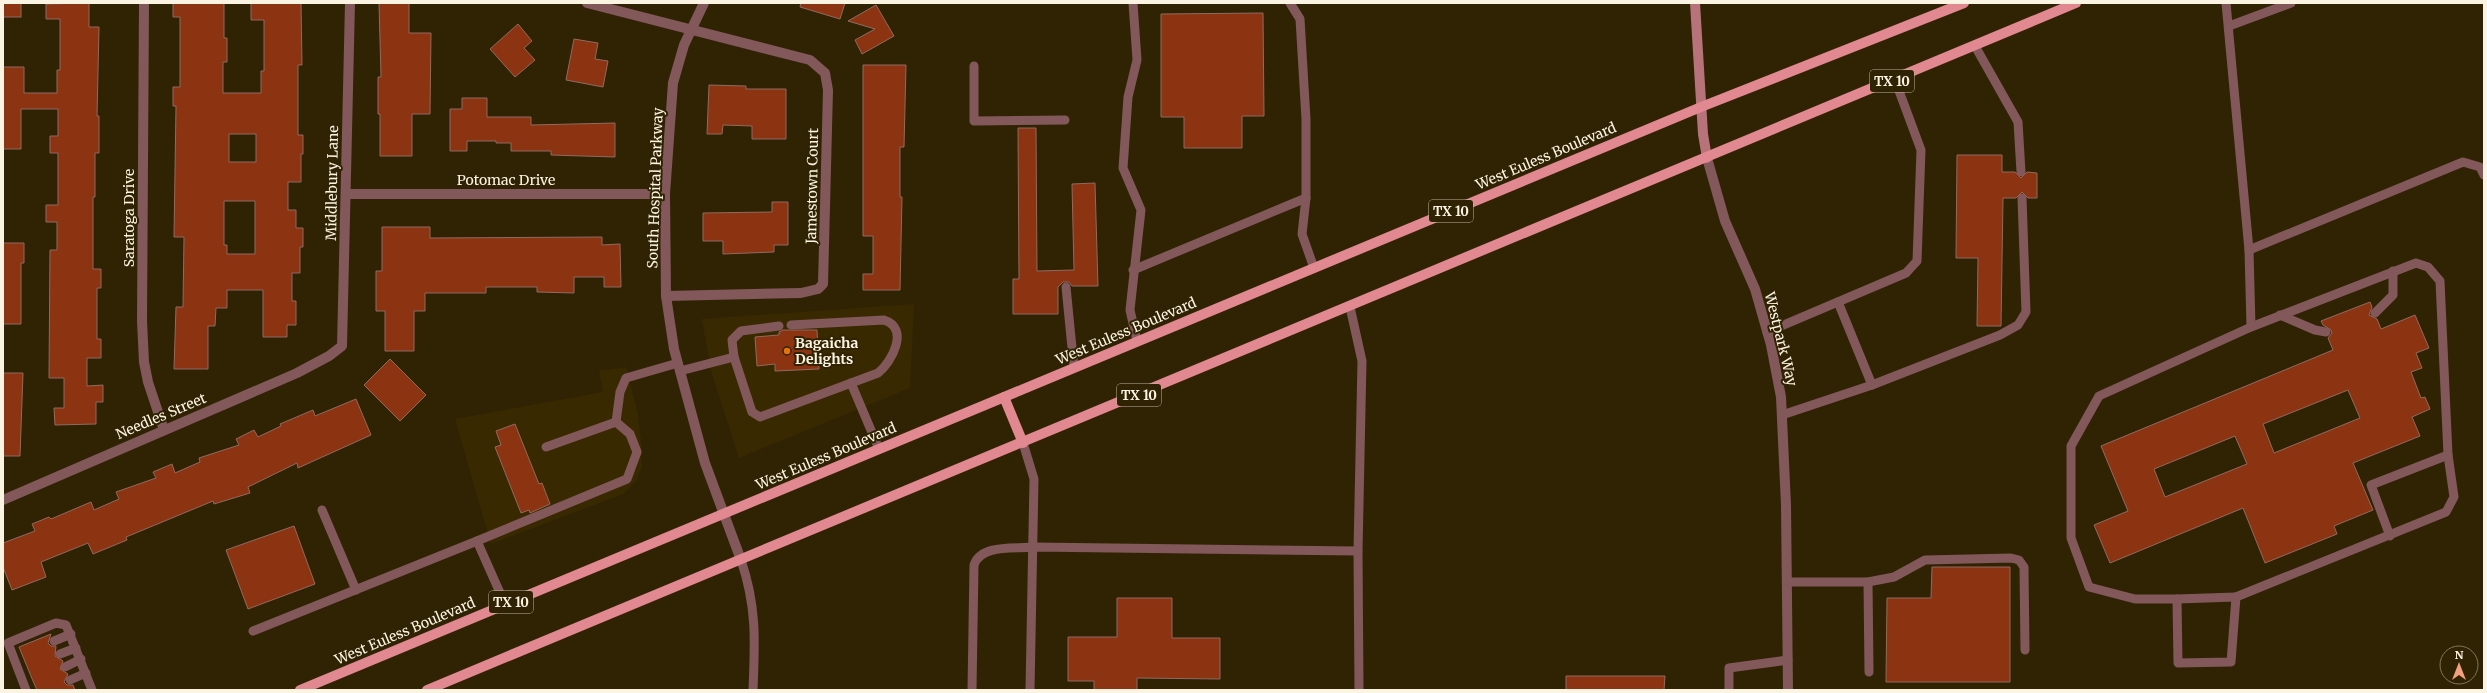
<svg xmlns="http://www.w3.org/2000/svg" width="2487" height="693" viewBox="0 0 2487 693" font-family="Merriweather,serif">
  <rect width="100%" height="100%" fill="#302304"/>
  <g fill="#392901">
    <path d="M914 304 910 388 739 458 711 371 702 319Z"/>
    <path d="M626 367 638 415 642 449 641 469 636 481 623 494 491 544 455 419 603 392 599 371Z"/>
  </g>
  <g fill="#8c3312" stroke="#8f6b60" fill-rule="evenodd">
    <rect x="3" y="3" width="18" height="14"/>
    <path d="M89 3V27H99L97 116H99V153H95V197H93V269H101V288H97V339H101V358H87V386L103 385V402H96V424L55 425 54 408H64V378H49L50 250H57V222H46V205H58V153H50V136H58V109H21V149H3V67H24V93H57V70H60V19H46V4Z"/>
    <path d="M173 3H224V38H227V62H223V93H261V71H264V20H251V3H301L302 65H298V135H303V154H301V182H288V210H296V228H303V247H300V273H292V301H296V325H287V337H263V290H227V308H216L215 326H208V369H174L176 307H183L184 237H174L176 106H173V87H180V17H173ZM229 134H256V162H229ZM224 201H255V254H227V245H224Z"/>
    <path d="M379 3H409V33H431L430 114H412V156H380V114H378V77H381Z"/>
    <path d="M801 3H845L840 19 800 7Z"/>
    <path d="M876 5 894 36 862 54 855 40 875 29 848 21Z"/>
    <path d="M1263 13 1264 116H1242V148H1184V117H1161V14Z"/>
    <path d="M518 24 532 41 524 48 535 60 515 77 490 49Z"/>
    <path d="M574 39 598 43 595 59 608 61 603 87 566 80Z"/>
    <path d="M863 65H906L904 147H900V197H902L900 290H863V274H873V236H863Z"/>
    <path d="M709 85 746 86V89H786V139H752V126L723 125 722 134H707Z"/>
    <path d="M462 98H487V117H531V125L615 123V157L551 155V151H511V143H496V141H467V151H450V109H462Z"/>
    <path d="M1018 128H1036L1037 271 1074 270 1072 184 1095 183 1098 286H1072L1069 282H1063L1058 287V314H1013V279H1019Z"/>
    <path d="M1957 155H2002V172H2015L2021 178 2027 172 2037 173V198H2028L2022 192 2016 198H2003L2001 326H1977L1978 258H1956Z"/>
    <path d="M772 202H788V245H774V252L723 254V241H703V213L772 212Z"/>
    <path d="M382 227H430V238L602 237V245L620 244 621 287H604V277H574V293L537 292V287H486V293H425V311H414V351H385V311H376V271H382Z"/>
    <path d="M3 243H24V263H21V324H3Z"/>
    <path d="M2370 302 2372 307 2369 315 2377 319 2381 329 2415 315 2429 348 2416 353 2422 368 2411 372 2421 398 2425 397 2430 409 2412 417 2420 436 2353 463 2373 510 2334 526 2337 534 2265 563 2243 508 2110 563 2094 525 2128 511 2101 446 2333 350 2328 338 2332 333 2331 330 2323 325 2321 321ZM2348 390 2360 418 2274 453 2263 424ZM2235 436 2247 464 2165 497 2154 469Z"/>
    <path d="M783 330H817L819 369 775 371V364L757 366 755 337 779 335V332Z"/>
    <path d="M390 359 426 395 400 421 364 385Z"/>
    <path d="M3 373H23L20 456H3Z"/>
    <path d="M356 399 371 435 298 468 297 463 248 487 250 493 214 504 213 501 126 537 127 540 93 554 88 543 41 562 46 577 12 590 3 567V543L35 531 32 524 49 517 51 519 91 502 94 510 119 499 116 492 156 478 153 472 172 464 175 473 200 462 199 458 239 445 236 439 254 430 258 437 281 426 280 424 313 410 315 416Z"/>
    <path d="M515 424 539 484 542 483 550 504 530 513 529 510 521 513 495 447 501 445 496 431Z"/>
    <path d="M294 526 315 584 248 609 226 550Z"/>
    <path d="M1932 567H2010V682H1886L1887 598H1931Z"/>
    <path d="M1117 598H1172V638H1220V679L1137 678V690H1094V681H1068V637H1117Z"/>
    <path d="M51 634 48 643 51 646H56L55 656 63 661 60 669 68 674 64 682 67 685H73L75 690H37L33 681 19 647Z"/>
    <path d="M1566 676H1665L1664 690H1566Z"/>
  </g>
  <g fill="none" stroke-linecap="round" stroke-linejoin="round">
    <g stroke="#83585b" stroke-width="9">
      <path d="M1133 3 1137 60 1128 97 1123 168 1141 210 1130 310 1137 341"/>
      <path d="M1290 3 1300 19 1306 119V198L1302 234 1314 268"/>
      <path d="M2226 3 2249 250 2251 327"/>
      <path d="M2229 26 2291 3"/>
      <path d="M1975 46 2018 122 2021 172"/>
      <path d="M974 66V121L1065 120"/>
      <path d="M2249 250 2463 162 2480 167 2484 175"/>
      <path d="M2416 263 2428 267 2440 281 2448 455 2454 497 2446 512 2236 597 2231 662 2178 663 2177 599H2135L2089 587 2071 538V446L2099 396 2251 327Z"/>
      <path d="M1133 270 1306 198"/>
      <path d="M1066 287 1074 368"/>
      <path d="M1838 302 1872 385"/>
      <path d="M2375 313 2393 295V271"/>
      <path d="M2280 315 2315 330 2326 332"/>
      <path d="M1767 332 1906 273 1917 261 1921 150 1895 80"/>
      <path d="M734 357 752 412 760 417 878 373C892 362 910 328 884 320L791 325"/>
      <path d="M680 371 734 357 732 340 741 331 779 326"/>
      <path d="M851 383 879 449"/>
      <path d="M1782 415 1872 385 2000 335 2018 325 2026 312 2022 198"/>
      <path d="M1023 443 1034 479 1030 690"/>
      <path d="M546 447 616 422 620 392 626 378 678 363"/>
      <path d="M322 510 356 590"/>
      <path d="M2390 536 2371 485 2448 455"/>
      <path d="M477 541 627 479 637 452 630 434 616 422"/>
      <path d="M1358 551 1359 690"/>
      <path d="M741 560C757 607 755 642 753 690"/>
      <path d="M1787 582H1868L1894 577 1925 560 2011 558 2019 560 2024 567 2025 650"/>
      <path d="M1868 582 1869 672"/>
      <path d="M2177 599 2236 597"/>
      <path d="M253 631 477 541 505 604"/>
      <path d="M54 641 71 634"/>
      <path d="M60 654 76 648"/>
      <path d="M65 667 81 659"/>
      <path d="M70 680 86 673"/>
      <path d="M26 690 8 643 56 623 66 625 92 690"/>
      <path d="M972 690 974 565C981 544 1013 549 1033 547L1358 551 1362 361 1350 307"/>
      <path d="M1729 690V668L1788 660"/>
    </g>
    <g stroke="#83585b" stroke-width="10">
      <path d="M144 3 142 321 144 362 148 382 164 430"/>
      <path d="M587 3 810 60 825 73 828 90 823 284 818 289 801 293 666 296"/>
      <path d="M704 3 684 45 673 83 665 194 666 296 674 349 705 463 741 560"/>
      <path d="M346 194H665"/>
      <path d="M3 500 297 373 329 356 342 346 350 3"/>
    </g>
    <path stroke="#83585b" stroke-width="10" d="M1707 158 1725 221 1755 289 1771 345 1781 397 1786 505 1788 690"/>
    <path stroke="#b8737a" stroke-width="10" d="M1695 3 1703 134 1707 158"/>
    <g stroke="#e18891" stroke-width="10">
      <path d="M1004 397 1023 443"/>
      <path d="M300 690 1701 107 1964 3"/>
      <path d="M427 690 2076 3"/>
    </g>
  </g>
  <circle fill="#e8710a" stroke="#302304" stroke-width="1.5" cx="787" cy="351" r="4"/>
  <g text-anchor="middle" dominant-baseline="central" stroke-width="4" stroke-linejoin="round" paint-order="stroke">
    <g fill="#302304" stroke="#bfb59f" stroke-width="1">
      <rect x="1870" y="70" width="44" height="22" rx="3"/>
      <rect x="1429" y="200" width="44" height="22" rx="3"/>
      <rect x="1117" y="384" width="44" height="22" rx="3"/>
      <rect x="489" y="591" width="44" height="22" rx="3"/>
    </g>
    <g font-size="13" font-weight="bold" fill="#fcf4e2">
      <text x="1892" y="81">TX 10</text>
      <text x="1451" y="211">TX 10</text>
      <text x="1139" y="395">TX 10</text>
      <text x="511" y="602">TX 10</text>
    </g>
    <g font-size="14" fill="#fcf4e2" stroke="#302304">
      <text transform="translate(1546 156) rotate(-23)">West Euless Boulevard</text>
      <text x="506" y="180">Potomac Drive</text>
      <text transform="translate(332 183) rotate(-89)">Middlebury Lane</text>
      <text transform="translate(812 186) rotate(-89)">Jamestown Court</text>
      <text transform="translate(655 188) rotate(-88)">South Hospital Parkway</text>
      <text transform="translate(129 218) rotate(-90)">Saratoga Drive</text>
      <text transform="translate(1126 331) rotate(-23)">West Euless Boulevard</text>
      <text transform="translate(1781 339) rotate(76)">Westpark Way</text>
      <text transform="translate(161 416) rotate(-23)">Needles Street</text>
      <text transform="translate(826 456) rotate(-23)">West Euless Boulevard</text>
      <text transform="translate(405 631) rotate(-23)">West Euless Boulevard</text>
    </g>
    <g font-size="14" font-weight="bold" fill="#fcf4e2" stroke="#302304" text-anchor="start">
      <text x="795" y="343">Bagaicha<tspan x="795" dy="16">Delights</tspan></text>
    </g>
  </g>
  <rect width="2487" height="693" fill="none" stroke="#fcf4e2" stroke-width="8"/>
  <g transform="translate(2459 665)"><circle r="19" fill="#302304" stroke="#82775d"/>
  <path d="M0-3L7 15L0 10L-7 15Z" fill="#f2a080"/>
  <text y="-6" font-size="11" font-weight="bold" text-anchor="middle" fill="#fcf4e2">N</text>
  </g>
</svg>
